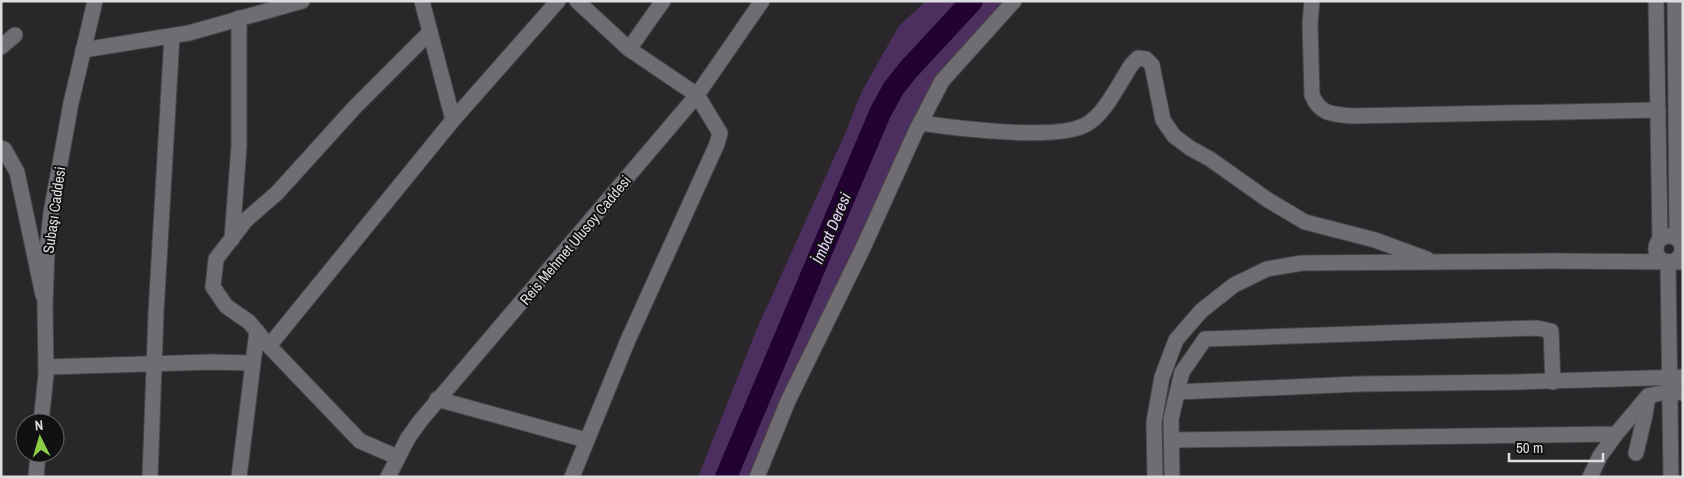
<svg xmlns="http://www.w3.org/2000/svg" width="1684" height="478" viewBox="0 0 1684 478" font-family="'Archivo Narrow',sans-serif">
  <rect width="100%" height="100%" fill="#29272a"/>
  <path fill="#4d2f5f" d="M926 1H1003L945 67 929 91 758 453 750 477H698L756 331 844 136 862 91 899 26Z"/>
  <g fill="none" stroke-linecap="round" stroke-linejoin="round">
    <path stroke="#220232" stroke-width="22" d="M726 477 880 113 893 89 908 70 972 1"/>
    <g stroke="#474548" stroke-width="17">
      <g id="minor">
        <path d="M422 1 453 120"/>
        <path d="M1312 1 1310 23 1312 95C1320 115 1333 114 1352 116L1658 110"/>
        <path d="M1 47 15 35"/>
        <path d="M629 49 663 1"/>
        <path d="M83 50 189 33 302 1"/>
        <path d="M920 123C955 128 1056 141 1085 125 1105 115 1119 83 1132 64L1138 58 1146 59 1152 65 1163 120 1174 136 1190 148 1210 159 1268 200 1305 222 1375 240 1427 259"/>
        <path d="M1 148 4 149 17 172 43 295"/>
        <path d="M232 239 239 146V18"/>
        <path d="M1668 262 1671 477"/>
        <path d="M269 346 453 120 558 1"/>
        <path d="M46 367 211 362 252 363"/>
        <path d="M1178 392 1358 384 1519 382 1683 377"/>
        <path d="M437 399 586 440"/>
        <path d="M1172 440 1616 434 1648 396 1670 391 1683 393"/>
        <path d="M1636 453 1645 415 1648 396"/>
        <path d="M397 457 360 441 269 346 249 322 226 306 213 287 216 259 246 220 277 193 354 108 430 32"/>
        <path d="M150 477 156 313 172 36"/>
        <path d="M239 477 257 331"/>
        <path d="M572 477 628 340 717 144 720 133 697 95 629 49 577 1"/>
        <path d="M757 477 788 401 863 248 916 131 942 81 1014 1"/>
        <path d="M1155 477 1154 422 1162 377 1176 340 1201 311 1234 285 1267 269 1302 263 1553 261 1683 262"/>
        <path d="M1172 477 1171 419 1182 372 1205 339 1537 328 1551 331 1553 382"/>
        <path d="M1590 477 1600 456 1616 434"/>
      </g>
    </g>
    <g stroke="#474548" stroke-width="17">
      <g id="tertiary">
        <path d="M1656 1 1660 239"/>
        <path d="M1675 1 1677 238"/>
        <circle cx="1669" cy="249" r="13"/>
        <path d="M41 423 46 374 45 304 47 251 51 213 71 103 95 1"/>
        <path d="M36 477 38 453"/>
        <path d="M388 477 408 438 421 420 697 95 762 1"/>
      </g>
    </g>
    <use href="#minor" stroke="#6f6d71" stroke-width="15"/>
    <use href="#tertiary" stroke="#6f6d71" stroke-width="15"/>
  </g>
  <g text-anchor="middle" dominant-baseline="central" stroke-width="4" stroke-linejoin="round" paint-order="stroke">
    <g font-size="15" fill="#dedddf" stroke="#111012">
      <text transform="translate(54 210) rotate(-82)">Subaşı Caddesi</text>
      <text transform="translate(575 240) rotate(-50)">Reis Mehmet Ulusoy Caddesi</text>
    </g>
    <g font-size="16" font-style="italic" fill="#e8d1f8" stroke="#111012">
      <text transform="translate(831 228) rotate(-67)">İmbat Deresi</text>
    </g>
  </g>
  <rect width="1684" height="478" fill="none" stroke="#dedddf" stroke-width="5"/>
  <g transform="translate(40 438) rotate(355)"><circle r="24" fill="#111012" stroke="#636264"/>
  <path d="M0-4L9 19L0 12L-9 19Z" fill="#8bce46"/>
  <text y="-8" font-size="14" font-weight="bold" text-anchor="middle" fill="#dedddf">N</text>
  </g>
  <path d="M1509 453v8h94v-8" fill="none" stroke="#dedddf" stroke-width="2.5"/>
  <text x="1516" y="453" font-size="15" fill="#dedddf" stroke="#111012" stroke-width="4" paint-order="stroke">50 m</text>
</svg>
